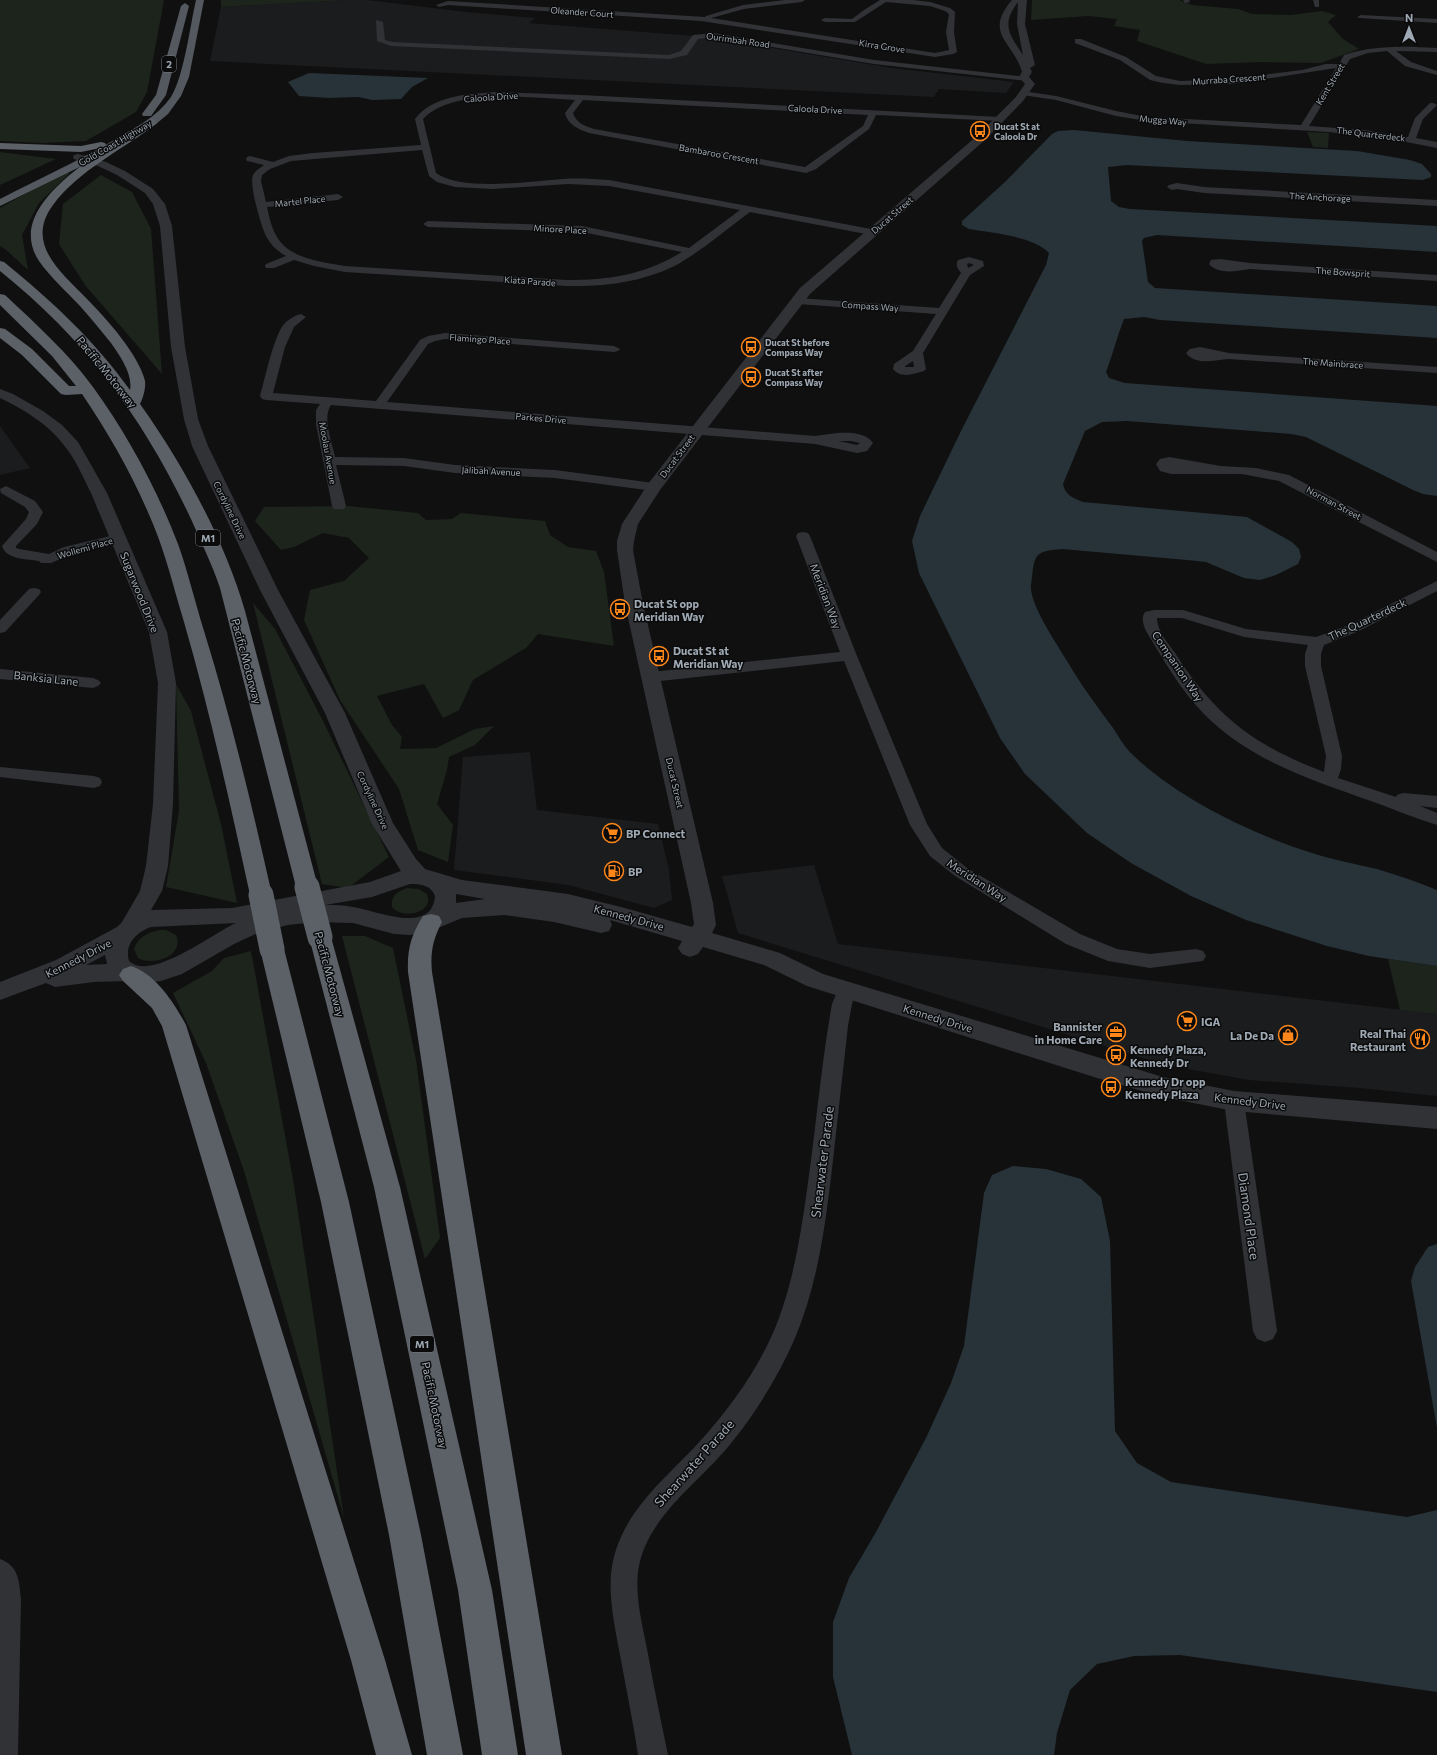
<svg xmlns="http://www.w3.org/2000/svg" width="1437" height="1755" viewBox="0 0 1437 1755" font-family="Commissioner,sans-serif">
  <rect width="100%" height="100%" fill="#101011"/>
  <g fill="#1b1c1e">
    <path d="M349 0H367L466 12 535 18 529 23 707 37 892 68 1014 82 1006 93 939 89 934 97 210 61 221 7Z"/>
    <path d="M0 426 30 468 0 475Z"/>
    <path d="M530 752 537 810 658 824 669 870 672 900 654 908 568 885 454 870 463 757Z"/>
    <path d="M814 865 838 944 1437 1014V1096L1360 1088 1249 1080 1166 1065 738 933 722 876Z"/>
  </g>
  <g fill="#1c241c">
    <path d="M0 0H164L147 92 136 112 86 141 41 143 0 141Z"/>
    <path d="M221 0H349L221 7Z"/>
    <path d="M1032 0H1179L1192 5 1238 9 1252 14 1291 15 1322 11 1336 15 1328 22 1343 39 1359 49 1321 63 1262 62 1206 64 1137 41 1140 30 1114 26 1117 19 1088 16 1031 20Z"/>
    <path d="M1307 132 1329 133 1328 148 1313 147Z"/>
    <path d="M0 152 56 159 0 185Z"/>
    <path d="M62 173H70L39 203 22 235 28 270 5 249 0 246V208Z"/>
    <path d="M101 175 132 192 151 229 162 374 85 285 59 244 63 204Z"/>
    <path d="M348 506 418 513 426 520 452 519 461 513 545 521 550 535 568 547 596 551 604 572 614 646 538 634 526 648 473 680 459 710 443 718 424 684 377 696 392 725 402 737 400 749 436 748 475 729 494 726 475 745 449 757 447 770 437 804 453 825 448 862 418 850 399 789 340 700 304 620 310 590 344 581 369 558 349 538 323 533 294 547 281 550 255 521 264 507Z"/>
    <path d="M253 603 275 629 323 721 389 857 348 888 322 884Z"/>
    <path d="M176 684 191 711 221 824 237 903 166 887 179 811Z"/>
    <path d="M407 888 419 889 427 894C435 913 402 920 392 907 390 896 398 891 407 888Z"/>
    <path d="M159 930H166L176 935C185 957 152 966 138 958L134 949C138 937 147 933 159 930Z"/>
    <path d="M342 936H365L393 948 416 1060 440 1238 425 1259Z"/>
    <path d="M251 951 293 1179 344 1518 244 1171 206 1063 173 993 212 971 224 958Z"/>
    <path d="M1388 959 1437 966V1014L1400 1010Z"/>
  </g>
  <g fill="#273338">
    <path d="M309 73 428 78 412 87 401 99 372 100 359 97 329 98 299 96 288 82Z"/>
    <path d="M1074 130 1187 141 1357 151 1410 160 1422 164 1431 174V177L1423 180 1127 165 1108 167 1111 201 1119 207 1130 209 1437 226V252L1157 235 1144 238 1142 241 1148 282 1155 288 1437 306V338L1160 320 1144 317 1124 319C1117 336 1113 354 1106 372L1109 378 1125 383 1437 406V496L1423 494 1413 490 1306 437 1291 434 1127 421 1102 422 1085 431 1063 484C1065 495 1073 498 1083 502L1247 517 1292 542 1299 549 1301 557 1298 564 1276 575 1260 580 1244 578 1206 562 1187 560 1062 549C1031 551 1035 557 1031 585 1029 604 1057 644 1067 661 1081 685 1097 706 1113 728 1119 737 1125 748 1133 755 1177 798 1254 835 1312 853 1333 860 1356 864 1377 869 1397 875 1418 882 1437 890V966L1369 956 1327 946 1246 920 1191 896 1131 863 1087 833 1025 774 1000 738 919 573 912 541 920 516 961 431 1046 265 1049 253C1033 236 992 233 969 229L962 225V221L1006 181 1052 134 1058 131Z"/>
    <path d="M1013 1166 1046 1169 1081 1179 1101 1197 1110 1241 1115 1431 1137 1463 1171 1482 1407 1517 1437 1510V1692L1180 1655 1134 1656 1097 1664 1070 1690 1057 1733 1054 1755H852L833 1677V1622L849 1578 876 1532 926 1438 951 1383 964 1346 984 1193 992 1175Z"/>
    <path d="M1437 1244V1428L1411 1281 1415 1267 1428 1247Z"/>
  </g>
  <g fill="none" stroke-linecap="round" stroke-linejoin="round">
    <g fill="#303236" fill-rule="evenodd">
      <path d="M785 0H805L802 2 744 9 711 18 935 53 949 50 946 32 949 14 945 11 930 6 886 2 855 22H825L821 20 825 18 852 19 864 10 880 0H913L930 2 950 8 955 12 954 32 957 52 953 54 935 57 701 21 448 5 439 7 436 5 448 1 705 17 706 16 743 5Z"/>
      <path d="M1183 0H1189L1190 2 1185 3Z"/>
      <path d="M1313 0H1319V7H1315Z"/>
      <path d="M1361 15 1437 19V23L1359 18 1357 17Z"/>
      <path d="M376 20 383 22 385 40 392 42 669 55 681 51 693 35 713 33 874 60 1027 77 1031 79 1027 81 874 64 713 37 698 39 687 55 669 59 391 46 377 41Z"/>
      <path d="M1075 39H1081L1126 57 1156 76 1180 81 1232 79 1302 70 1326 64H1339L1344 55C1374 45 1406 46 1437 48V52L1396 51 1411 62 1437 71V75L1405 66 1387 51 1368 53 1350 59 1309 126 1365 130 1408 137 1415 118 1430 103H1433L1437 105 1423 119 1416 138 1437 142V148L1401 141 1329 132 1147 121 1116 116 1056 100 1022 95V91L1056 96 1116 111 1147 117 1301 125 1336 68 1232 84 1180 85 1163 83 1150 80 1120 60 1075 43Z"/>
      <path d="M497 92 581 95 1000 117 1004 119 1000 121 876 115 869 129 816 169 806 173 589 133C578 129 568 125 565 113L575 100C534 98 453 87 423 119L436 173C463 192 530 181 563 179 578 178 594 179 609 180L871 229 876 232 871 235 750 212C727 229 705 248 680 263 645 282 605 287 566 286L345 272 314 266 294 260 274 268H266L265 266 266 264 286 256C277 251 271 245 266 236 261 226 249 185 253 175 255 171 260 168 264 165L247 161 246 159 247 157 250 156 273 162 289 156 313 153 421 145 415 119C433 95 469 94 497 92ZM583 100 868 115 863 126 805 167 594 129C585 126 576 123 573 113ZM422 150 429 176 437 182 455 187 493 189 568 184 609 186 740 210 689 248 582 226 428 221 423 224 428 227 582 232 682 252C644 275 610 280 566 280L345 266C322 262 290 259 277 237 272 229 269 217 267 207L338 200 343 197 338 194 266 202 261 181 262 175 270 169 291 161Z"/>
      <path d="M1177 183 1204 187 1437 200V206L1204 193 1177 189 1172 190 1167 187 1169 185Z"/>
      <path d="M969 257 983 261 984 266 970 275 923 353 926 369 924 371C914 374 901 379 893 369L894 364 913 351 936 314 798 304 793 301 798 298 939 308 961 273C958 269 955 265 958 260ZM969 263 974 265 968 268 967 264ZM913 361 914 367H905V366Z"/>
      <path d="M1220 259 1250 263 1437 275V281L1250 269C1237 271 1218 275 1209 264L1211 260Z"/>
      <path d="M301 314 306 317 294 327 285 347 273 393 376 401 420 340 428 336 445 333 614 346 620 349 618 351 614 352 445 339 435 341 428 344 387 402 815 436C831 434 862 427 873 443L867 451 857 453 815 444 331 405C322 418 332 442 335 457L404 458 455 465 555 470 654 483 659 484 661 487 659 490 654 491 555 478 455 473 404 466 336 465 346 506 344 509H334L332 506 316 424V410L320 404 266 400 262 399 260 396C265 379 274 334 285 323 289 319 296 315 301 314ZM839 441H851L860 443 857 445Z"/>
      <path d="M1200 347 1229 353 1437 367V373L1229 359C1215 360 1196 366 1186 353L1190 349Z"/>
      <path d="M1169 457 1221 466 1256 468 1289 475 1437 552V562L1279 481 1242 474H1171L1160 471 1156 464 1160 459Z"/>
      <path d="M6 486 35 501 43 512 37 524 16 546V548L19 549 49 554 64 547 119 534 124 535 126 538 124 541 74 553 51 563H41L39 561C28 559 6 560 2 546L26 519 29 512 25 507 1 493 0 489Z"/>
      <path d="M803 532 808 533 810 536 857 656 927 824 942 848 967 868 1080 934 1117 949 1150 954 1196 949 1203 951 1206 956 1203 961 1150 968 1108 961 1066 944 955 876 930 856 910 825 844 661 651 682 646 680 643 677 646 674 651 672 840 652 796 536 798 533Z"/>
      <path d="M1437 581V591L1359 631 1324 645 1321 654V666L1342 756 1341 769 1338 778 1396 797 1397 795 1403 793 1437 796V808L1420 806 1437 813V825C1414 818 1391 808 1368 800 1309 779 1249 760 1203 713 1180 689 1163 659 1146 631 1143 624 1141 618 1145 612L1154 610H1183L1246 629 1316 637 1349 625ZM1157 618H1182L1244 637 1308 645 1305 654V666L1326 756 1324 772C1255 746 1215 716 1175 653 1168 643 1157 631 1157 618Z"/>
      <path d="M34 588 39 589 41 592 39 595 5 632 0 633V620L29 589Z"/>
      <path d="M0 669 93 678 98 680 101 683 98 686 93 688 0 679Z"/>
      <path d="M0 767 94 776 100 778 102 782 100 786 94 788 0 777Z"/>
      <path d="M847 983 854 985 857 990 852 1004 848 1026C843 1071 838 1115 833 1160 826 1220 819 1281 795 1338 779 1375 757 1411 732 1442 700 1483 645 1517 638 1572 635 1599 643 1627 648 1654 654 1688 661 1721 668 1755H638C633 1721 626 1688 620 1655 615 1628 609 1601 611 1574 617 1514 666 1479 703 1438 734 1403 763 1362 779 1318 794 1277 801 1233 807 1190 816 1128 821 1065 832 1004L840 985Z"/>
      <path d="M1234 1092 1241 1095 1244 1101 1277 1331 1273 1339 1265 1342 1257 1339 1253 1331 1224 1101 1227 1095Z"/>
      <path d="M0 1559C19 1566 19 1581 21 1599L18 1755H0Z"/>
    </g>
    <path fill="#303236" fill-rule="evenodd" d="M1012 0H1027L1025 24 1035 65 1030 68 1032 72 1029 77 1035 84 1023 101 986 139 810 294 660 490 638 524 634 541 633 550 643 604 713 903 716 925 712 933 780 953 823 974 1163 1077 1234 1091 1437 1107V1129L1234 1111 1163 1097 1097 1078 807 986 764 965 703 947 698 954 690 957 682 954 678 948 682 941 610 920 612 925 609 931 601 933 554 922 504 915 462 918 433 930 410 935 394 934 353 923 316 922 288 925 260 932 234 944 182 974 161 981 140 984 127 981 94 982 55 987 46 983 0 1000V982L56 960 117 927 122 922 140 891 146 866 153 804 158 683 149 632 91 493C83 477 75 458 63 444 48 424 23 409 0 398V389L13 394 43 411 62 425 78 442 107 493 167 632 176 683 173 804 168 866 162 891 151 910 232 908 370 882 401 871 372 824 325 713 260 590 192 446 184 419 171 347 160 226 153 204 145 193 117 175 98 166 74 159 73 157 74 155 78 154 106 162 125 171 153 189 165 204 172 226 185 347 198 419 208 446 278 590 345 713 393 823 416 859 425 869 462 880 568 894 625 908 692 927 694 924 691 903 625 604 617 550V541L622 524 648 484 800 288 978 135 1016 97 1025 84 1019 77 1022 72C1013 41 983 34 1012 0ZM1018 2 1017 24 1023 55C1009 34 1001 24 1018 2ZM410 884C420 884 431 885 435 896 432 936 375 910 353 907 344 905 334 905 325 905L372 897ZM456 894 485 899 456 903ZM236 923C213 933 151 982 129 961 124 944 137 932 151 927ZM105 955 107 964 86 965 103 956Z"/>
    <g fill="#54585f" fill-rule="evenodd">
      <path d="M196 0H204L189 77 181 96 168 114 156 124 98 158 0 206V199C39 179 78 161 116 139 136 127 157 117 171 97 184 76 190 26 196 0Z"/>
      <path d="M185 3 189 6 166 95 151 116H143L142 114 156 95 181 6Z"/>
    </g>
    <g fill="#5c6168" fill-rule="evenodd">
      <path d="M152 119 157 122 156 124C122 150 79 170 53 205 24 244 62 273 87 299 106 318 139 355 145 381 146 388 143 398 140 404 183 464 225 541 245 611L318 887 315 893 307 895 299 893 296 887 220 588C212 564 201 542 191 519 144 419 86 340 0 271V261L4 262C51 300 95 341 130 390 133 374 120 356 111 343 101 331 91 318 80 306 66 291 51 278 39 261 0 202 112 148 148 120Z"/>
      <path d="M101 142 105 143 106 145 105 147 81 152 0 149V143L81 146Z"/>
      <path d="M0 294 5 295C36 324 68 353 93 387 127 434 157 489 178 544 188 572 195 602 204 631 231 718 252 806 272 895L269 901 261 903 253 901 250 895C230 803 210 712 184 622 174 589 166 555 153 524 134 478 110 435 82 394L66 395 61 394 22 355 0 338V328L5 329 32 349 69 386H76L52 356 0 305Z"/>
      <path d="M431 914 439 916 442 922C433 939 430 953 432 972L562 1755H526L408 972C407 950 411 935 423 916Z"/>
      <path d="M320 929 328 931 331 937 400 1187 492 1590 518 1755H482L458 1590 374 1187 309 937 312 931Z"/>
      <path d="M272 940 280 943 284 949 349 1202 421 1535 463 1755H427L389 1535 321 1202 260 949 264 943Z"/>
      <path d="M131 966C156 974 174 1003 186 1025L385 1660 412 1755H376L351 1660 162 1026 152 1008 123 981 119 975 123 969Z"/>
    </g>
    <g stroke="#5c6168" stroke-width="25">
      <path d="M307 887 320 937"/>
      <path d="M261 895 272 949"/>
    </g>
  </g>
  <defs>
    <g id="bus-ring" transform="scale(1)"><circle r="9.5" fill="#0b0b0c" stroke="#ff871a" stroke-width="1.5"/><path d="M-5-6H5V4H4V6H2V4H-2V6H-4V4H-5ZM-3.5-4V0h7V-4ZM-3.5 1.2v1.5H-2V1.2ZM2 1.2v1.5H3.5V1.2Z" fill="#ff871a"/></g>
    <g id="supermarket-ring" transform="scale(1)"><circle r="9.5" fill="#0b0b0c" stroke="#ff871a" stroke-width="1.5"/><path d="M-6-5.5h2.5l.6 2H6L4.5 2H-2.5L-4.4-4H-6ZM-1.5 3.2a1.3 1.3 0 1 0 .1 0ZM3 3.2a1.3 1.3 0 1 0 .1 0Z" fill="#ff871a"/></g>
    <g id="fuel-ring" transform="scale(1)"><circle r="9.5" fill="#0b0b0c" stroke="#ff871a" stroke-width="1.5"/><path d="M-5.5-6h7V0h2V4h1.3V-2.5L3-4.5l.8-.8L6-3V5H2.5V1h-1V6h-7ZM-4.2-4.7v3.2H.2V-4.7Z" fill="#ff871a"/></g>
    <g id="office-ring" transform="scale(1)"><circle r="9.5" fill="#0b0b0c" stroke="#ff871a" stroke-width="1.5"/><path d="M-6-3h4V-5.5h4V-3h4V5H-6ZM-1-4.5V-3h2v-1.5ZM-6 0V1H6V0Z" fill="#ff871a"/></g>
    <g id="shop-ring" transform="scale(1)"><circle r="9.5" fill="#0b0b0c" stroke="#ff871a" stroke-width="1.5"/><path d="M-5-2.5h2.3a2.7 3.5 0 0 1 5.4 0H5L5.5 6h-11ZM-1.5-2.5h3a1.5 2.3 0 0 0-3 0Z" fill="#ff871a"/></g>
    <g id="restaurant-ring" transform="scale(1)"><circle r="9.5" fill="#0b0b0c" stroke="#ff871a" stroke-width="1.5"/><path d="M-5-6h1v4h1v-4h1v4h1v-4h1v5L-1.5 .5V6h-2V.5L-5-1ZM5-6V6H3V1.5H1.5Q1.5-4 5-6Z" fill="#ff871a"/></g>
  </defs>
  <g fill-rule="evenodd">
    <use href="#bus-ring" x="980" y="131"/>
    <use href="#bus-ring" x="751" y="347"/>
    <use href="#bus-ring" x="751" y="377"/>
    <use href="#bus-ring" x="620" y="609"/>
    <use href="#bus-ring" x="659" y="656"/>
    <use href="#supermarket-ring" x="612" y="833"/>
    <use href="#fuel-ring" x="614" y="871"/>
    <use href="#supermarket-ring" x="1187" y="1021"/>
    <use href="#office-ring" x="1116" y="1032"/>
    <use href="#shop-ring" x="1288" y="1035"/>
    <use href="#restaurant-ring" x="1420" y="1039"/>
    <use href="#bus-ring" x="1116" y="1055"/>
    <use href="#bus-ring" x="1111" y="1087"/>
  </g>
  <g text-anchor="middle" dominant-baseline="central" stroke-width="3" stroke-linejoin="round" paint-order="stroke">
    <g font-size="9" fill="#9fa9b3" stroke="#0b0b0c">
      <text transform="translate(582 12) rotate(4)">Oleander Court</text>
      <text transform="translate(738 40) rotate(8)">Ourimbah Road</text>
      <text transform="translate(882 46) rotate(9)">Kirra Grove</text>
      <text transform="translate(1229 79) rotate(-4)">Murraba Crescent</text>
      <text transform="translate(1330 84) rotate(-59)">Kent Street</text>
      <text transform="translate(491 97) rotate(-4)">Caloola Drive</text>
      <text transform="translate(815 109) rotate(3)">Caloola Drive</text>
      <text transform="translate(1163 120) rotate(5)">Mugga Way</text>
      <text transform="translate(1371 134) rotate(7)">The Quarterdeck</text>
      <text transform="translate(115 143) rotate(-30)">Gold Coast Highway</text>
      <text transform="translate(719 154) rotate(10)">Bambaroo Crescent</text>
      <text transform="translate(1320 197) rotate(3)">The Anchorage</text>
      <text transform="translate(300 201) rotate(-6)">Martel Place</text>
      <text transform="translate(892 215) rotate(-41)">Ducat Street</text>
      <text transform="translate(560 229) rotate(3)">Minore Place</text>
      <text transform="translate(1343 272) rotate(4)">The Bowsprit</text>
      <text transform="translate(530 281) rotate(4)">Kiata Parade</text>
      <text transform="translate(870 306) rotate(4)">Compass Way</text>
      <text transform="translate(480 339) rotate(4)">Flamingo Place</text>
      <text transform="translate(1333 363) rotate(4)">The Mainbrace</text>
      <text transform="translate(541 418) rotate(5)">Parkes Drive</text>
      <text transform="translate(328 453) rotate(80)">Moolau Avenue</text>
      <text transform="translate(677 456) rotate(-53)">Ducat Street</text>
      <text transform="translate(491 471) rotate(3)">Jalibah Avenue</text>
      <text transform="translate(1334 503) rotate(28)">Norman Street</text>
      <text transform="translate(230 510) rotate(64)">Cordyline Drive</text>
      <text transform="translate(85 548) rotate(-16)">Wollemi Place</text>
      <text transform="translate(675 783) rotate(77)">Ducat Street</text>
      <text transform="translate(373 800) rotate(65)">Cordyline Drive</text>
    </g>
    <g font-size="9" font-weight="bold" fill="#9fa9b3" stroke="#0b0b0c" text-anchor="start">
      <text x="994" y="126">Ducat St at<tspan x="994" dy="10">Caloola Dr</tspan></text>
      <text x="765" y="342">Ducat St before<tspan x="765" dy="10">Compass Way</tspan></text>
      <text x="765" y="372">Ducat St after<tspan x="765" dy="10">Compass Way</tspan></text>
    </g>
    <g fill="#0b0b0c" stroke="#737a81" stroke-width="1">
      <rect x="162" y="56" width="14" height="16" rx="3"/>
      <rect x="196" y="530" width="24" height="16" rx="3"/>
      <rect x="410" y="1336" width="24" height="16" rx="3"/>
    </g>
    <g font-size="10" font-weight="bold" fill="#9fa9b3">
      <text x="169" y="64">2</text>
      <text x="208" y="538">M1</text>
      <text x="422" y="1344">M1</text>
    </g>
    <g font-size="11" fill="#9fa9b3" stroke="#0b0b0c">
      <text transform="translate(107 372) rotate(51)">Pacific Motorway</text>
      <text transform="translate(140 592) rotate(68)">Sugarwood Drive</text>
      <text transform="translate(826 596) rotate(69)">Meridian Way</text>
      <text transform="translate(1367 619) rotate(-25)">The Quarterdeck</text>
      <text transform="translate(247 661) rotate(75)">Pacific Motorway</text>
      <text transform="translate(1178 666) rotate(56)">Companion Way</text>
      <text transform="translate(46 678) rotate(6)">Banksia Lane</text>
      <text transform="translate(977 880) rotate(33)">Meridian Way</text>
      <text transform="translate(629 917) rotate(15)">Kennedy Drive</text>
      <text transform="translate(78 958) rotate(-27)">Kennedy Drive</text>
      <text transform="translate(330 974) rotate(75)">Pacific Motorway</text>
      <text transform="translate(938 1018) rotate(17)">Kennedy Drive</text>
      <text transform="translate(1250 1101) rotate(7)">Kennedy Drive</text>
      <text transform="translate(435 1405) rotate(78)">Pacific Motorway</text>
    </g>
    <g font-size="11" font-weight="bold" fill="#9fa9b3" stroke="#0b0b0c" text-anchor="start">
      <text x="634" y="603">Ducat St opp<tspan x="634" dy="13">Meridian Way</tspan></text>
      <text x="673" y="650">Ducat St at<tspan x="673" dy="13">Meridian Way</tspan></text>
      <text x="626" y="833">BP Connect</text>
      <text x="628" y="871">BP</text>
      <text x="1201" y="1021">IGA</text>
      <text x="1102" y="1026" text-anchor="end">Bannister<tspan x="1102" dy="13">in Home Care</tspan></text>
      <text x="1406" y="1033" text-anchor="end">Real Thai<tspan x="1406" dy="13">Restaurant</tspan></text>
      <text x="1274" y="1035" text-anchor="end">La De Da</text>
      <text x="1130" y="1049">Kennedy Plaza,<tspan x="1130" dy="13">Kennedy Dr</tspan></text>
      <text x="1125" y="1081">Kennedy Dr opp<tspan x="1125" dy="13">Kennedy Plaza</tspan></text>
    </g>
    <g font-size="13" fill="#9fa9b3" stroke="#0b0b0c">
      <text transform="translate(822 1162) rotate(-83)">Shearwater Parade</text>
      <text transform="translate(1249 1216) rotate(82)">Diamond Place</text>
      <text transform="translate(694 1463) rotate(-48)">Shearwater Parade</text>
    </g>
  </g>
  <g transform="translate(1409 28)" stroke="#0b0b0c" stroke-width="3" paint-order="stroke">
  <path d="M0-3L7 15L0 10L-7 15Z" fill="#9fa9b3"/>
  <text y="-6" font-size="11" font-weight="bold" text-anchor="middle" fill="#9fa9b3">N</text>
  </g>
</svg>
